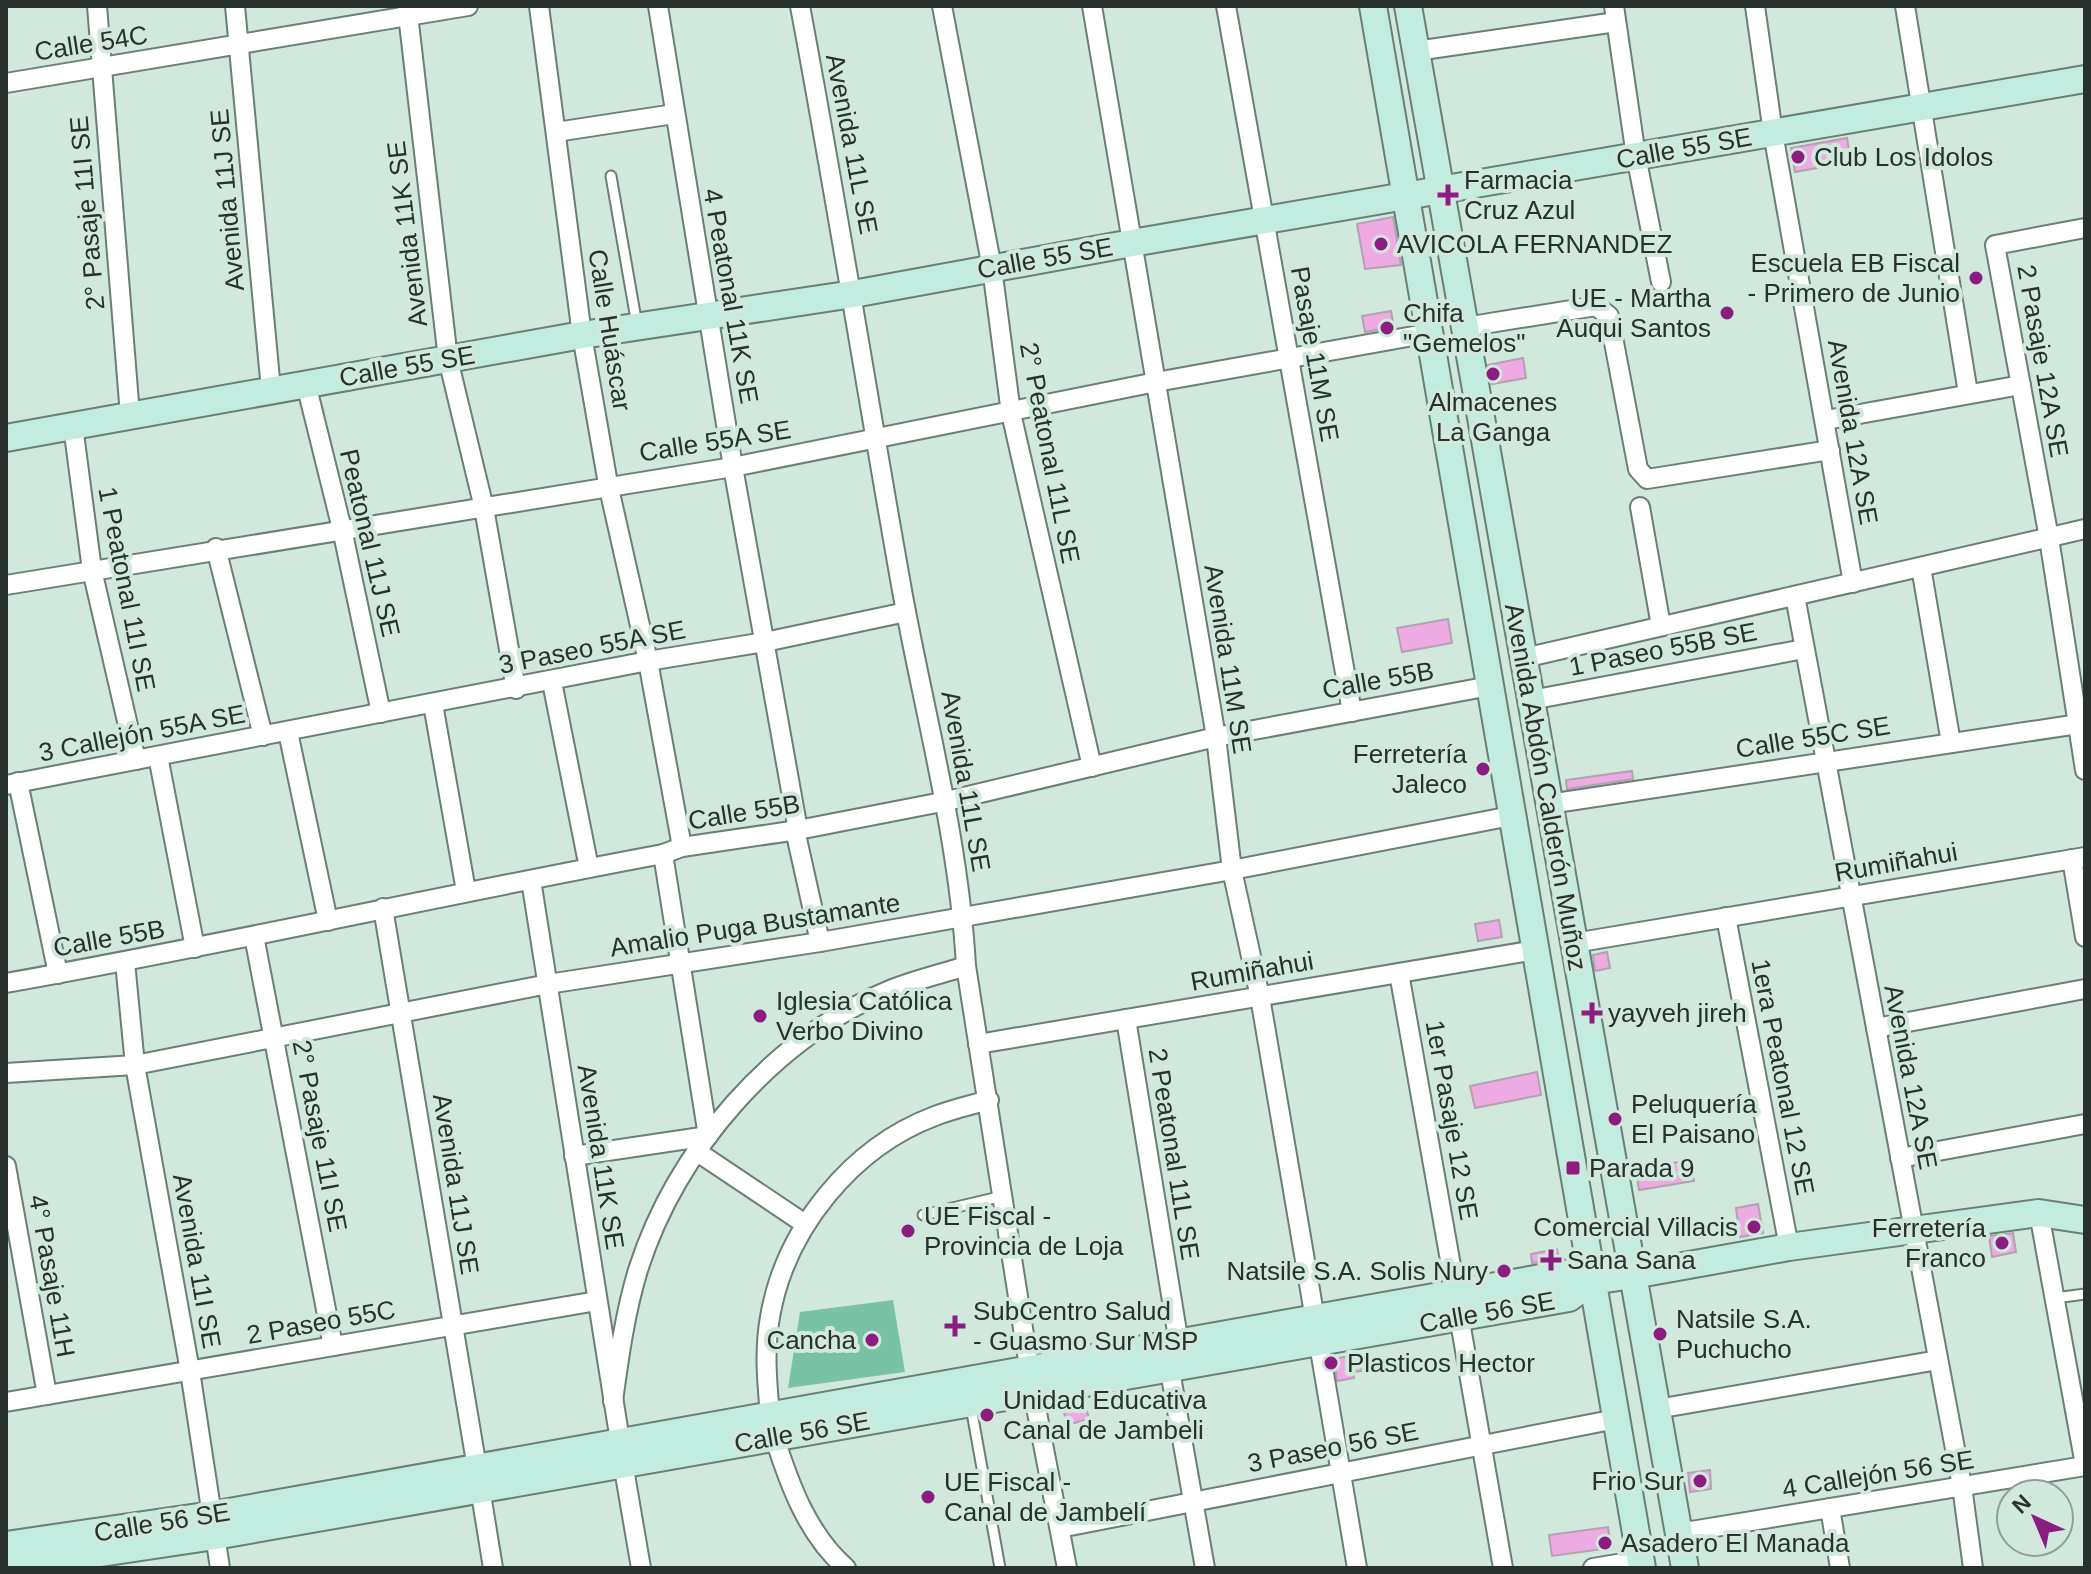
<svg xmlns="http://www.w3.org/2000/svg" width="2091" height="1574" viewBox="0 0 2091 1574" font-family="Arial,sans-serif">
  <rect width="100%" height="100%" fill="#d1e8dd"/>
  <path fill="#7ac2a5" d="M893 1300 905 1372 788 1388 800 1312Z"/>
  <g fill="#eeaae3" stroke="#b2a1af" stroke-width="2">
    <path d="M1847 138 1851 162 1795 172 1791 148Z"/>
    <path d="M1393 217 1401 265 1365 269 1357 224Z"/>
    <path d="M1391 311 1394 327 1365 332 1362 316Z"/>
    <path d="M1523 358 1526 378 1492 384 1488 365Z"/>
    <path d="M1448 619 1452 643 1402 652 1397 628Z"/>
    <path d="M1632 771 1633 779 1567 789 1566 780Z"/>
    <path d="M1499 920 1502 937 1478 941 1475 924Z"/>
    <path d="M1607 952 1610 968 1595 971 1593 955Z"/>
    <path d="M1537 1072 1541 1095 1475 1108 1470 1086Z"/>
    <path d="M1691 1160 1694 1181 1639 1190 1636 1169Z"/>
    <path d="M1758 1204 1763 1233 1740 1237 1736 1208Z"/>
    <path d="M2013 1233 2016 1252 1992 1257 1989 1236Z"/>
    <path d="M1557 1249 1559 1259 1532 1263 1531 1254Z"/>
    <path d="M1359 1354 1361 1371 1353 1372 1354 1378 1337 1381 1334 1359Z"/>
    <path d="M1084 1399 1089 1419 1067 1425 1062 1404Z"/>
    <path d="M1710 1470 1711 1489 1690 1492 1688 1473Z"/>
    <path d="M1608 1527 1611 1548 1552 1556 1549 1535Z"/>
  </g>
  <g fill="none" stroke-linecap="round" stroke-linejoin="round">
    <g stroke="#6a7f76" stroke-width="13">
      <g id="lane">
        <path d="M611 176 637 325"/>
        <path d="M923 1215 1003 1196"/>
        <path d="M2055 1298 2085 1294"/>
        <path d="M971 1407 1000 1568"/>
      </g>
    </g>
    <g stroke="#6a7f76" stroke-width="22">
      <g id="street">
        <path d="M97 6 130 415"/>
        <path d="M235 6 271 390"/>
        <path d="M407 6 448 359 484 508 516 689"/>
        <path d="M539 6 582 335 608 484 648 661 682 847"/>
        <path d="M658 6 733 467 798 830"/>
        <path d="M800 6C837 203 868 400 903 596 926 720 959 840 966 966L1033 1392 1067 1568"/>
        <path d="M942 6 992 268 1011 413 1092 767"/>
        <path d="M1092 6 1216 737 1232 870 1260 997 1315 1319"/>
        <path d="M1226 6 1352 712"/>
        <path d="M1614 6 1636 156 1661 282"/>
        <path d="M1755 6 1773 133 1853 583"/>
        <path d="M1905 6 1968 393"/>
        <path d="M1416 51 1616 22"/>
        <path d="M6 83 468 6"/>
        <path d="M556 132 674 114"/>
        <path d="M2085 228 1995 245 2049 538 2085 770"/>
        <path d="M1465 327 1596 306 1609 316 1638 469 1647 479 1830 450"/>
        <path d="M306 384 342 529 381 713"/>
        <path d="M1826 420 2021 385"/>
        <path d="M73 426 92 570 136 760"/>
        <path d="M1640 507 1661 626"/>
        <path d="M216 548 263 736"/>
        <path d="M1921 567 1951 743"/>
        <path d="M6 585 733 467 1156 382 1430 333"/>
        <path d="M1795 596 1962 1486 1973 1568"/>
        <path d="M1524 658 2085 529"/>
        <path d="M552 682 589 868"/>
        <path d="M1531 700 1804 649"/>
        <path d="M433 704 466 891"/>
        <path d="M288 732 328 921"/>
        <path d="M158 756 195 948"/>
        <path d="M18 782 58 974"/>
        <path d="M6 785 648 661 765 642 906 612"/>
        <path d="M1549 804 2085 723"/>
        <path d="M795 830 820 942"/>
        <path d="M2072 859 2085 937"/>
        <path d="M531 880 620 1441"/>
        <path d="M383 908 477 1468"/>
        <path d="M1726 917 1789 1247"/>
        <path d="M254 936 333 1346"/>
        <path d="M1574 943 2085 857"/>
        <path d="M125 962 135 1065 190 1371 220 1568"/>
        <path d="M1399 973 1453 1277"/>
        <path d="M6 983C226 944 443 895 663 854L682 847 798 830 947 801 1216 737 1490 686"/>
        <path d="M1126 1019 1179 1344"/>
        <path d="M1876 1028 2085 989"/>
        <path d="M978 1044 1535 950"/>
        <path d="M6 1073 135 1065 548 984 820 942 1232 870 1511 816"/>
        <path d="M696 1151 805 1224"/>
        <path d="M574 1156 708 1136 663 854"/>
        <path d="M1900 1158 2085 1124"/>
        <path d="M6 1166 47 1395"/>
        <path d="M2039 1213 2085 1465"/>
        <path d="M1459 1316 1503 1568"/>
        <path d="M1319 1344 1357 1568"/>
        <path d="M1170 1371 1205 1568"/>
        <path d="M613 1401C619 1357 625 1313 638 1270 676 1151 773 1038 890 990 914 980 941 974 966 966"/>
        <path d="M6 1402 597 1301"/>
        <path d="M1657 1409 1938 1360"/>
        <path d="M770 1415C767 1382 764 1350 770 1317 785 1229 852 1147 935 1116 953 1109 971 1105 989 1100"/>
        <path d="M774 1436C789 1483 807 1534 846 1568"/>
        <path d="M623 1463 641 1568"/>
        <path d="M480 1488 493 1568"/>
        <path d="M1830 1508 1840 1568"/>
        <path d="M1060 1528 1616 1419"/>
        <path d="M1679 1533 2085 1466"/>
        <path d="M1593 1568 1641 1560"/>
      </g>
    </g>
    <g stroke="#6a7f76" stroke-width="30">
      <g id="secondary">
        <path d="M1373 6 1642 1568"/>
        <path d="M1408 6 1685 1568"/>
        <path d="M6 438 582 335 853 294 1132 243 2085 79"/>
        <path d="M6 1545 212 1515 1569 1273 1592 1281 1633 1275 1789 1247 2039 1213 2085 1220"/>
        <path d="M6 1567 215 1536 1569 1298 1592 1281"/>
      </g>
    </g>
    <use href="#lane" stroke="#fff" stroke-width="9"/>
    <use href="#street" stroke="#fff" stroke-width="18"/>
    <use href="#secondary" stroke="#c2ecdf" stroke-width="26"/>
  </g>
  <g fill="#8b1d81" stroke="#d1e8dd" stroke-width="3">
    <circle cx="1798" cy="157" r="8"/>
    <path d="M1444 183h8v8h8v8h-8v8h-8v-8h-8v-8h8z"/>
    <circle cx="1381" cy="244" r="8"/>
    <circle cx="1976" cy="278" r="8"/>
    <circle cx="1727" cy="313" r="8"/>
    <circle cx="1387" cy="328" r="8"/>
    <circle cx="1493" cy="374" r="8"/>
    <circle cx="1483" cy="769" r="8"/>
    <path d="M1588 1001h8v8h8v8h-8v8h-8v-8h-8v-8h8z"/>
    <circle cx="760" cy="1016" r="8"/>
    <circle cx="1615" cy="1119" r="8"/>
    <rect x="1565" y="1160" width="16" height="16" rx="4"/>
    <circle cx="1754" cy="1227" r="8"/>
    <circle cx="908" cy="1231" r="8"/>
    <circle cx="2002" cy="1243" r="8"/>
    <path d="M1547 1248h8v8h8v8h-8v8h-8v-8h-8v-8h8z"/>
    <circle cx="1504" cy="1271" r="8"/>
    <path d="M951 1314h8v8h8v8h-8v8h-8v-8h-8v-8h8z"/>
    <circle cx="1660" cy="1334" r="8"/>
    <circle cx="872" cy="1340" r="8"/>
    <circle cx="1331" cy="1363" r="8"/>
    <circle cx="987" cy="1415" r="8"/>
    <circle cx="1700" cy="1481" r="8"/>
    <circle cx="928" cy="1497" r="8"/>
    <circle cx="1605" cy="1543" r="8"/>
  </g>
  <g text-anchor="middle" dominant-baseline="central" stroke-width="8" stroke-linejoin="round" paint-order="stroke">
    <g font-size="26" fill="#28312d" stroke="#d1e8dd">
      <text transform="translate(91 43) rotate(-9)">Calle 54C</text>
      <text transform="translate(852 144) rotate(79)">Avenida 11L SE</text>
      <text transform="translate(1684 148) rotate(-10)">Calle 55 SE</text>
      <text transform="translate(227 200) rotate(-95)">Avenida 11J SE</text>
      <text transform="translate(87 213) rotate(-95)">2° Pasaje 11I SE</text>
      <text transform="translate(407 234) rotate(-97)">Avenida 11K SE</text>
      <text transform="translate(1045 258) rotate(-10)">Calle 55 SE</text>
      <text transform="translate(731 296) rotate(80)">4 Peatonal 11K SE</text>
      <text transform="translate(610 330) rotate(81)">Calle Huáscar</text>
      <text transform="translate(1315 354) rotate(80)">Pasaje 11M SE</text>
      <text transform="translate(2043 361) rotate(80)">2 Pasaje 12A SE</text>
      <text transform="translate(407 366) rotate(-10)">Calle 55 SE</text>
      <text transform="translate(1853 432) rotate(80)">Avenida 12A SE</text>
      <text transform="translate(715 441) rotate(-9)">Calle 55A SE</text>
      <text transform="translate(1050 453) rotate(79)">2° Peatonal 11L SE</text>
      <text transform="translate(370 543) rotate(77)">Peatonal 11J SE</text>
      <text transform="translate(127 589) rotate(79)">1 Peatonal 11I SE</text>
      <text transform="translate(592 647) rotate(-11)">3 Paseo 55A SE</text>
      <text transform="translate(1663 649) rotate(-11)">1 Paseo 55B SE</text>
      <text transform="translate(1228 659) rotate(81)">Avenida 11M SE</text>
      <text transform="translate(1378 680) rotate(-10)">Calle 55B</text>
      <text transform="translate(142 733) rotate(-11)">3 Callejón 55A SE</text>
      <text transform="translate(1813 737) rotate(-9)">Calle 55C SE</text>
      <text transform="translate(966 781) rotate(80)">Avenida 11L SE</text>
      <text transform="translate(1546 787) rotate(80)">Avenida Abdón Calderón Muñoz</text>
      <text transform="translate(744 812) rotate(-9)">Calle 55B</text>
      <text transform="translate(1896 862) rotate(-10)">Rumiñahui</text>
      <text transform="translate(755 925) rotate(-9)">Amalio Puga Bustamante</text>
      <text transform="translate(109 938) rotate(-10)">Calle 55B</text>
      <text transform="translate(1252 971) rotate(-10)">Rumiñahui</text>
      <text transform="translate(1783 1077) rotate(79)">1era Peatonal 12 SE</text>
      <text transform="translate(1911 1077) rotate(79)">Avenida 12A SE</text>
      <text transform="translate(1452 1120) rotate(80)">1er Pasaje 12 SE</text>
      <text transform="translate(320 1136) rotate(79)">2° Pasaje 11I SE</text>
      <text transform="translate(1174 1154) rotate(81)">2 Peatonal 11L SE</text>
      <text transform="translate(601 1157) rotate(81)">Avenida 11K SE</text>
      <text transform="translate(456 1184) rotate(81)">Avenida 11J SE</text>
      <text transform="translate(197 1261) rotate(80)">Avenida 11I SE</text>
      <text transform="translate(52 1276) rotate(80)">4° Pasaje 11H</text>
      <text transform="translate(1487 1312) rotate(-10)">Calle 56 SE</text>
      <text transform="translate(321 1322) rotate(-10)">2 Paseo 55C</text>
      <text transform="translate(802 1432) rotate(-10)">Calle 56 SE</text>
      <text transform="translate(1333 1447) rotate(-11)">3 Paseo 56 SE</text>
      <text transform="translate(1878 1474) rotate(-9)">4 Callejón 56 SE</text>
      <text transform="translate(162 1522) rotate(-9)">Calle 56 SE</text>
    </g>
    <g font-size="26" fill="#28312d" stroke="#d1e8dd" text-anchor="start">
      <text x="1814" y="157">Club Los Idolos</text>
      <text x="1464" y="180">Farmacia<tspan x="1464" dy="30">Cruz Azul</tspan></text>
      <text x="1397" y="244">AVICOLA FERNANDEZ</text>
      <text x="1960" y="263" text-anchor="end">Escuela EB Fiscal<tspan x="1960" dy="30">- Primero de Junio</tspan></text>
      <text x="1711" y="298" text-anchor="end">UE - Martha<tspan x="1711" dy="30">Auqui Santos</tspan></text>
      <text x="1403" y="313">Chifa<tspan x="1403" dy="30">"Gemelos"</tspan></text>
      <text x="1493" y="402" text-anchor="middle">Almacenes<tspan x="1493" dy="30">La Ganga</tspan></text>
      <text x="1467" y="754" text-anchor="end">Ferretería<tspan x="1467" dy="30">Jaleco</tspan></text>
      <text x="776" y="1001">Iglesia Católica<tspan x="776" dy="30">Verbo Divino</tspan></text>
      <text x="1608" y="1013">yayveh jireh</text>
      <text x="1631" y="1104">Peluquería<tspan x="1631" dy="30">El Paisano</tspan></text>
      <text x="1589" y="1168">Parada 9</text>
      <text x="924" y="1216">UE Fiscal -<tspan x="924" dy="30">Provincia de Loja</tspan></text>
      <text x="1738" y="1227" text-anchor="end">Comercial Villacis</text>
      <text x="1986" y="1228" text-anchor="end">Ferretería<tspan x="1986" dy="30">Franco</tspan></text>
      <text x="1567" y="1260">Sana Sana</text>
      <text x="1488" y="1271" text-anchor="end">Natsile S.A. Solis Nury</text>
      <text x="973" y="1311">SubCentro Salud<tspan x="973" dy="30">- Guasmo Sur MSP</tspan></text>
      <text x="1676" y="1319">Natsile S.A.<tspan x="1676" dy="30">Puchucho</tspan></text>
      <text x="856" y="1340" text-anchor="end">Cancha</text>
      <text x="1347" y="1363">Plasticos Hector</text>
      <text x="1003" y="1400">Unidad Educativa<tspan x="1003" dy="30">Canal de Jambeli</tspan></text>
      <text x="1684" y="1481" text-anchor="end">Frio Sur</text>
      <text x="944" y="1482">UE Fiscal -<tspan x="944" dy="30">Canal de Jambelí</tspan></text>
      <text x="1621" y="1543">Asadero El Manada</text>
    </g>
  </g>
  <rect width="2091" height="1574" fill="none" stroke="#28312d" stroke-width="16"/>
  <g transform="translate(2035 1518) rotate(316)"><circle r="38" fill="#d1e8dd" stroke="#8d9f97" stroke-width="2"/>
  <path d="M0-6L14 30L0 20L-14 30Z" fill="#8b1d81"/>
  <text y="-12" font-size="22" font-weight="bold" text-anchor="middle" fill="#28312d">N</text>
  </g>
</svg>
